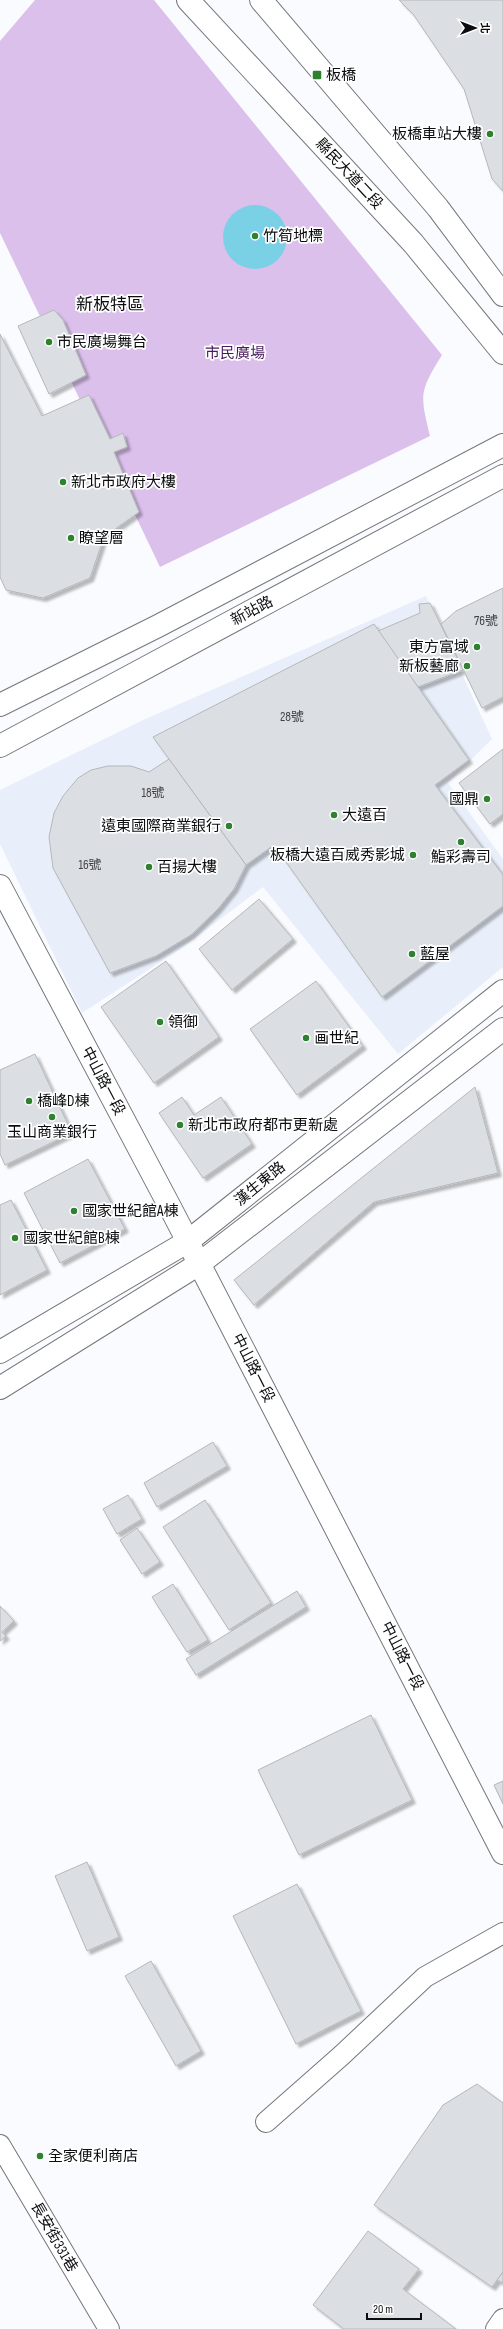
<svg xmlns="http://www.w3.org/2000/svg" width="503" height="2329" viewBox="0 0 503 2329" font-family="'Sofia Sans Condensed','Noto Sans TC',sans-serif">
  <defs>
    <filter id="shadow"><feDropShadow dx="3.5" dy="3.5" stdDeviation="1" flood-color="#0004"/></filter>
  </defs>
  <rect width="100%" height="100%" fill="#fafbfe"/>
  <path fill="#e9effa" d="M426 596 492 739 448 783 503 859V967L398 1054 263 887 179 950 82 1013 0 844V790L143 720Z"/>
  <path fill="#dbc0ec" d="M35 0H154L442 355C419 392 420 395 430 436L160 567 0 233V41Z"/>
  <circle fill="#7ad0e5" cx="255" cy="237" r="32"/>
  <g fill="#dbdfe3" stroke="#b4b8bb" filter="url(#shadow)">
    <path d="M399 0H503V191L492 179 464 89 413 14Z"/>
    <path d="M54 310 63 320 86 375 49 394 18 326Z"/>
    <path d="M0 334 42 416 89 395 110 439 123 433 127 447 114 452 139 512 104 537 90 578 43 598 6 590 0 577Z"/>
    <path d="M503 588V697L482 708 441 624 456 611Z"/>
    <path d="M430 603 463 670 418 687 378 631 420 613 419 604Z"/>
    <path d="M374 624 469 760 435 785 503 875V906L382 997 274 845 246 865 153 737Z"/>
    <path d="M503 749V814L490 824 459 783Z"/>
    <path d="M169 759 246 865 234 889 217 910 191 935 156 956 110 973 53 868 49 837 54 813 63 796 78 778 91 770 108 766H131L149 772Z"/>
    <path d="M259 899 293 939 232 990 199 949Z"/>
    <path d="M166 961 219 1037 154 1083 101 1007Z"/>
    <path d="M316 981 363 1046 297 1095 250 1029Z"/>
    <path d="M35 1054 72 1133 5 1165 0 1154V1070Z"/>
    <path d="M475 1087 498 1173 374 1202 254 1305 234 1280Z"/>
    <path d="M182 1097 194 1115 221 1097 252 1144 203 1178 159 1113Z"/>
    <path d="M88 1159 125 1229 60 1263 24 1193Z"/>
    <path d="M11 1200 47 1270 0 1295V1205Z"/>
    <path d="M213 1442 227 1466 157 1507 144 1483Z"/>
    <path d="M128 1495 142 1519 117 1534 103 1509Z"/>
    <path d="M205 1500 271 1603 229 1630 163 1527Z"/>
    <path d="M137 1528 160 1562 142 1574 120 1540Z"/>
    <path d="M173 1584 208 1640 187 1652 152 1597Z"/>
    <path d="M297 1591 306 1607 196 1675 186 1659Z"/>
    <path d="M0 1606 14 1621 2 1632 6 1636 0 1641Z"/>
    <path d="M371 1715 412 1800 299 1855 258 1770Z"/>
    <path d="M503 1781V1804L494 1785Z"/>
    <path d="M87 1862 119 1937 87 1951 55 1876Z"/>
    <path d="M297 1884 361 2011 296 2044 233 1916Z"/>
    <path d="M151 1961 201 2051 176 2066 125 1976Z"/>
    <path d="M477 2084 503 2103V2272L492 2287 374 2205 443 2105Z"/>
    <path d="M368 2231 419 2269 403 2289 456 2329H344L313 2305Z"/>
    <path d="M503 2272V2283L497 2280Z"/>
  </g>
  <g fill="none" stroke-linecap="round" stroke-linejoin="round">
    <g stroke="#75777b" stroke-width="22">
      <g id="minor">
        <path d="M266 2122 342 2055 425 1977 503 1933"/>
        <path d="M0 2145 109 2329"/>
        <path d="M496 2329 503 2319"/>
      </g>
    </g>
    <g stroke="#75777b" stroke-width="24">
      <g id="tertiary">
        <path d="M0 705 158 626 503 445"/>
        <path d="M0 746 503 476"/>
        <path d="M0 1352 187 1242 503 991"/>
        <path d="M0 1388 199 1264 503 1029"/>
      </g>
    </g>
    <g stroke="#75777b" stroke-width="24">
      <g id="secondary">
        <path d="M188 0 413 243 503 353"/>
        <path d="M261 0 438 208 503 295"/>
        <path d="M0 886 170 1207 503 1853"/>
      </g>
    </g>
    <use href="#minor" stroke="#fff" stroke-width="20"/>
    <use href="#tertiary" stroke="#fff" stroke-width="22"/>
    <use href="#secondary" stroke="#fff" stroke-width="22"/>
  </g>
  <g fill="#2e822f" stroke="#fff" stroke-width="1.5">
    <rect x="312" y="70" width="10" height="10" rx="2"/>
    <circle cx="490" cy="134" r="4"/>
    <circle cx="255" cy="236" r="4"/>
    <circle cx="49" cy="342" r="4"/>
    <circle cx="63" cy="482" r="4"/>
    <circle cx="71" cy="538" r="4"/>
    <circle cx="477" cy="647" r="4"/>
    <circle cx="467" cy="666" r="4"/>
    <circle cx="487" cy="799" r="4"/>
    <circle cx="334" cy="815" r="4"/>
    <circle cx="229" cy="826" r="4"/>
    <circle cx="461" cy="842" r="4"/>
    <circle cx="413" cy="855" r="4"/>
    <circle cx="149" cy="867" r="4"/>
    <circle cx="412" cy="954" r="4"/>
    <circle cx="160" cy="1022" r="4"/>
    <circle cx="306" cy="1038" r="4"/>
    <circle cx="29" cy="1101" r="4"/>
    <circle cx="52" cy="1117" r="4"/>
    <circle cx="180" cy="1125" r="4"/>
    <circle cx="74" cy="1211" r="4"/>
    <circle cx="15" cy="1238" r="4"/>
    <circle cx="40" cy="2156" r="4"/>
  </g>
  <g text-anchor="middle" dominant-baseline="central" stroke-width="3.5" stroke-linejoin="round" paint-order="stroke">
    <g font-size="13" fill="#404244">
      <text x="486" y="621">76號</text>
      <text x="292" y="717">28號</text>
      <text x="153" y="793">18號</text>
      <text x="90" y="865">16號</text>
    </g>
    <g font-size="15" fill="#0c0d0f" stroke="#fff" text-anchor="start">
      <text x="326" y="75">板橋</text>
      <text x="482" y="134" text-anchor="end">板橋車站大樓</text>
      <text x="263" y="236">竹筍地標</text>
      <text x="57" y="342">市民廣場舞台</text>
      <text x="71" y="482">新北市政府大樓</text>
      <text x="79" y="538">瞭望層</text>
      <text x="469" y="647" text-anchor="end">東方富域</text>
      <text x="459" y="666" text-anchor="end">新板藝廊</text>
      <text x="479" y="799" text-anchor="end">國鼎</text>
      <text x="342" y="815">大遠百</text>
      <text x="221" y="826" text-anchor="end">遠東國際商業銀行</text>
      <text x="405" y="855" text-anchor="end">板橋大遠百威秀影城</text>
      <text x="461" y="857" text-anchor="middle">鮨彩壽司</text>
      <text x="157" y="867">百揚大樓</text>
      <text x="420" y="954">藍屋</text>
      <text x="168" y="1022">領御</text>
      <text x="314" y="1038">画世紀</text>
      <text x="37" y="1101">橋峰D棟</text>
      <text x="188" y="1125">新北市政府都市更新處</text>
      <text x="52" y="1132" text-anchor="middle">玉山商業銀行</text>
      <text x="82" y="1211">國家世紀館A棟</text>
      <text x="23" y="1238">國家世紀館B棟</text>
      <text x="48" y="2156">全家便利商店</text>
    </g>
    <g font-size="15" fill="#0c0d0f" stroke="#fff">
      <text transform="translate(349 174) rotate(47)">縣民大道二段</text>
      <text transform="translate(252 611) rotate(-28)">新站路</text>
      <text transform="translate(103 1081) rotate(62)">中山路一段</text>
      <text transform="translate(260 1184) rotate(-39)">漢生東路</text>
      <text transform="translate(253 1368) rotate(63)">中山路一段</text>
      <text transform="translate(402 1656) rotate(63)">中山路一段</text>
      <text transform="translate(54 2237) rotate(60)">長安街331巷</text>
    </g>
    <g font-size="15" fill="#481c5f" stroke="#fff">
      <text x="235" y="353">市民廣場</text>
    </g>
    <g font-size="17" fill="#0c0d0f" stroke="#fff">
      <text x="110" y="305">新板特區</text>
    </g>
  </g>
  <g transform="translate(475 28) rotate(90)" stroke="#ffffff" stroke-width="3" paint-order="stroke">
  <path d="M0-3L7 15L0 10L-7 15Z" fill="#0c0d0f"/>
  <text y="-6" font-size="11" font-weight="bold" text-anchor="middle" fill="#0c0d0f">北</text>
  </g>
  <path d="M367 2313v6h54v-6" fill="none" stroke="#0c0d0f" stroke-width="2"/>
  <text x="373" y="2313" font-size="12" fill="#0c0d0f" stroke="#ffffff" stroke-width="3" paint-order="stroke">20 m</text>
</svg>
